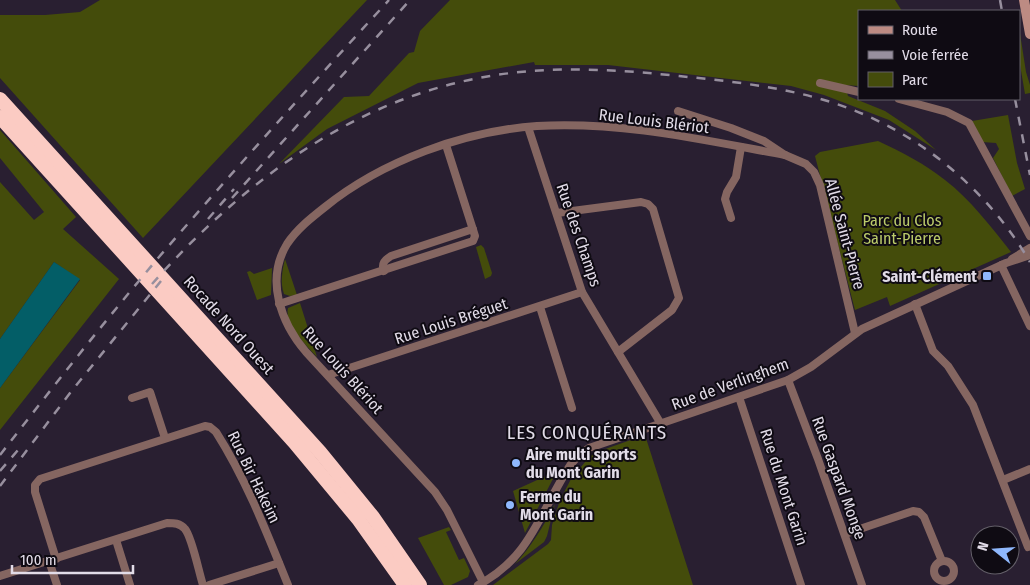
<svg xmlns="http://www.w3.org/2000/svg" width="1030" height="585" viewBox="0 0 1030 585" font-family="'Fira Sans Condensed',sans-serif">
  <rect width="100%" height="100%" fill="#291f31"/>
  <g fill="#444c0b">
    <path d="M100 0H367L143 238 0 78V15H45L80 12Z"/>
    <path d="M450 0H895L902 11H859V86L845 85 848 96 885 111 915 131 936 150 889 120 824 95 791 86 608 65H535L534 62 418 83 327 129 279 164 344 97 369 96 409 53 414 52 420 31Z"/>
    <path d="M1019 27 1026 72 1030 85V93L1025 94 1019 59Z"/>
    <path d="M1008 115 1017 163 1025 189 1012 196 993 158 999 149 996 143 982 142 972 121Z"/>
    <path d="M0 130 76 217 63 229 119 279 0 430V388L80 280 54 262 0 339V182L34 220 44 212 0 158Z"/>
    <path d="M878 141C902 152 925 164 945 180 970 199 992 228 1011 252L890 306 887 297 855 310 815 156 820 152Z"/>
    <path d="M481 245 484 248 492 273 491 276 485 279 476 247Z"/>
    <path d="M285 259 297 295 290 296 284 294C280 283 282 271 285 259Z"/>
    <path d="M272 268 271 295 257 300 247 272 250 271 254 274Z"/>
    <path d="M300 303 317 357C307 346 284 324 288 308Z"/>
    <path d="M645 435 693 585H493L548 544 551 540 552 525 560 500 571 479 590 456 608 448Z"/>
    <path d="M557 471 525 533 513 491Z"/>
    <path d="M555 504 547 536 544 542 515 564C532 546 544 525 555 504Z"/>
    <path d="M449 527 451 530 446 532 459 560 464 558 470 571 468 577 451 585H444L418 538Z"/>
  </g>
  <path fill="#035e67" d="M54 262 80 279 0 388V339Z"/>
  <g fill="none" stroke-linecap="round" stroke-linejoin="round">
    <g stroke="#856661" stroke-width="8">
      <path d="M820 83 859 92"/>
      <path d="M899 99 947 112 969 123 1030 236"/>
      <path d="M678 111 731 128 764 141 785 155 806 164 814 172 820 185 855 333"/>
      <path d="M528 127 582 292 661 424"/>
      <path d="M557 213 641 202 648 204 653 209 679 298 672 310 618 352"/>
      <path d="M731 218 725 199 727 192 736 177 741 147"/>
      <path d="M1012 259 1030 248"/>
      <path d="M1001 265 1030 326"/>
      <path d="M384 271C381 263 385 260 391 256L473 229"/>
      <path d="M279 304 473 241 475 236 446 145"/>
      <path d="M915 304 933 351 948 366 973 405 1028 547"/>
      <path d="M540 307 572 408"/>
      <path d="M328 375 582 292"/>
      <path d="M788 380 818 459 862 585"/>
      <path d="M739 397 801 585"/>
      <path d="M132 398 150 392 165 438"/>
      <path d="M1003 480 1030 469"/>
      <path d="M845 534 913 511 919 512 924 517 942 561"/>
      <path d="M116 540 130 585"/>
      <path d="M56 559 35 492V485L40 479 205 426 210 427 216 432C246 479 267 533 288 585"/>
      <path d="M49 561 57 585"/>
      <circle cx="944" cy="571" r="10"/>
      <path d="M0 576 167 523C174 523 180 523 185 529 192 537 199 573 203 585"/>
      <path d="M483 582 447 510 435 492 306 352C281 323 265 280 287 244 297 229 311 218 325 207 382 161 464 131 537 126 621 121 703 140 785 155"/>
      <path d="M209 585 279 563"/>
      <path d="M478 585C531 558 540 511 571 464L578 456 589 448 788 380 811 367 862 329 1006 263 1030 255"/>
    </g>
    <path stroke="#bd8b83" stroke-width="10" d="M1024 0 1030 34"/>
    <g stroke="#fbcbc3" stroke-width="14">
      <path d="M0 99 320 452 373 517 420 585"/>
      <path d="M0 117 294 442 358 519 405 585"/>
    </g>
    <g stroke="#978f9e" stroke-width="2.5" stroke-dasharray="9 9" stroke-linecap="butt">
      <path d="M1000 0 1002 11"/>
      <path d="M1015 99 1030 175"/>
      <path d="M232 198 410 0"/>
      <path d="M208 219 234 189"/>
      <path d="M152 284C218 210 297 143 389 105 488 64 575 65 679 76 727 81 777 86 824 100 910 125 985 185 1030 262"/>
      <path d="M0 455C52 388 104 322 159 257 234 170 311 85 389 0"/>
      <path d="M0 471 18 450"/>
      <path d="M0 486 70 393 161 281"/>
    </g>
  </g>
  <g fill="#8fb8fd" stroke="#0f0b13" stroke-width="2">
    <rect x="982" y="271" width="10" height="10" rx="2.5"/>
    <circle cx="516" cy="463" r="5"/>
    <circle cx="510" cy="505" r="5"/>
  </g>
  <g text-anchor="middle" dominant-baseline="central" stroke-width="4" stroke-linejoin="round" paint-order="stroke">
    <g font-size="16" fill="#e2dce8" stroke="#0f0b13">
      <text transform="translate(654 121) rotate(7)">Rue Louis Blériot</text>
      <text transform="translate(845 234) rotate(75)">Allée Saint-Pierre</text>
      <text transform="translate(579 235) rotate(71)">Rue des Champs</text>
      <text transform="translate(451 321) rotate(-18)">Rue Louis Bréguet</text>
      <text transform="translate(229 325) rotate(48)">Rocade Nord Ouest</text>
      <text transform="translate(343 370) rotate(48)">Rue Louis Blériot</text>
      <text transform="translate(730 384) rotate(-20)">Rue de Verlinghem</text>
      <text transform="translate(254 477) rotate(64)">Rue Bir Hakeim</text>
      <text transform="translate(839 478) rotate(70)">Rue Gaspard Monge</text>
      <text transform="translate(784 487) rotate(72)">Rue du Mont Garin</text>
    </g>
    <g font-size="16" fill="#bbcb6a" stroke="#0f0b13">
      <text x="902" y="220">Parc du Clos<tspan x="902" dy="18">Saint-Pierre</tspan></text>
    </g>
    <g font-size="16" font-weight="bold" fill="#e2dce8" stroke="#0f0b13" text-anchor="start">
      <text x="977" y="276" text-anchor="end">Saint-Clément</text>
      <text x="526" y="454">Aire multi sports<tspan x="526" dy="18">du Mont Garin</tspan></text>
      <text x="520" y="496">Ferme du<tspan x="520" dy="18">Mont Garin</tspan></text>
    </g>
    <g font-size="19" letter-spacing="1" fill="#e2dce8" stroke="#0f0b13">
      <text x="587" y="432">LES CONQUÉRANTS</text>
    </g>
  </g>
  <rect x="858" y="10" width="162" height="90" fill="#0f0b13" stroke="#635f68"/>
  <rect x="868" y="26" width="25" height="8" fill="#bd8b83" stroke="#635f68"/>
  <text x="902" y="35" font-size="15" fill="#e2dce8">Route</text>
  <rect x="868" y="51" width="25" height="8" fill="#978f9e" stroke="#635f68"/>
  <text x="902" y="60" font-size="15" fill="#e2dce8">Voie ferrée</text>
  <rect x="868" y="72" width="25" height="15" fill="#444c0b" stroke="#635f68"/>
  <text x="902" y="85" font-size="15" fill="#e2dce8">Parc</text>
  <g transform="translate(995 550) rotate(287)"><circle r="24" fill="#0f0b13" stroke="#635f68"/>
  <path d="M0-4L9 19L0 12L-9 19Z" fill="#8fb8fd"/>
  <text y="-8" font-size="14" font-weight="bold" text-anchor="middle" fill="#e2dce8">N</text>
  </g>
  <path d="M12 565v8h121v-8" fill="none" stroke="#e2dce8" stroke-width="2.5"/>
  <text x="20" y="565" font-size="15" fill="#e2dce8" stroke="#0f0b13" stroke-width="4" paint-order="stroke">100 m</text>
</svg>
